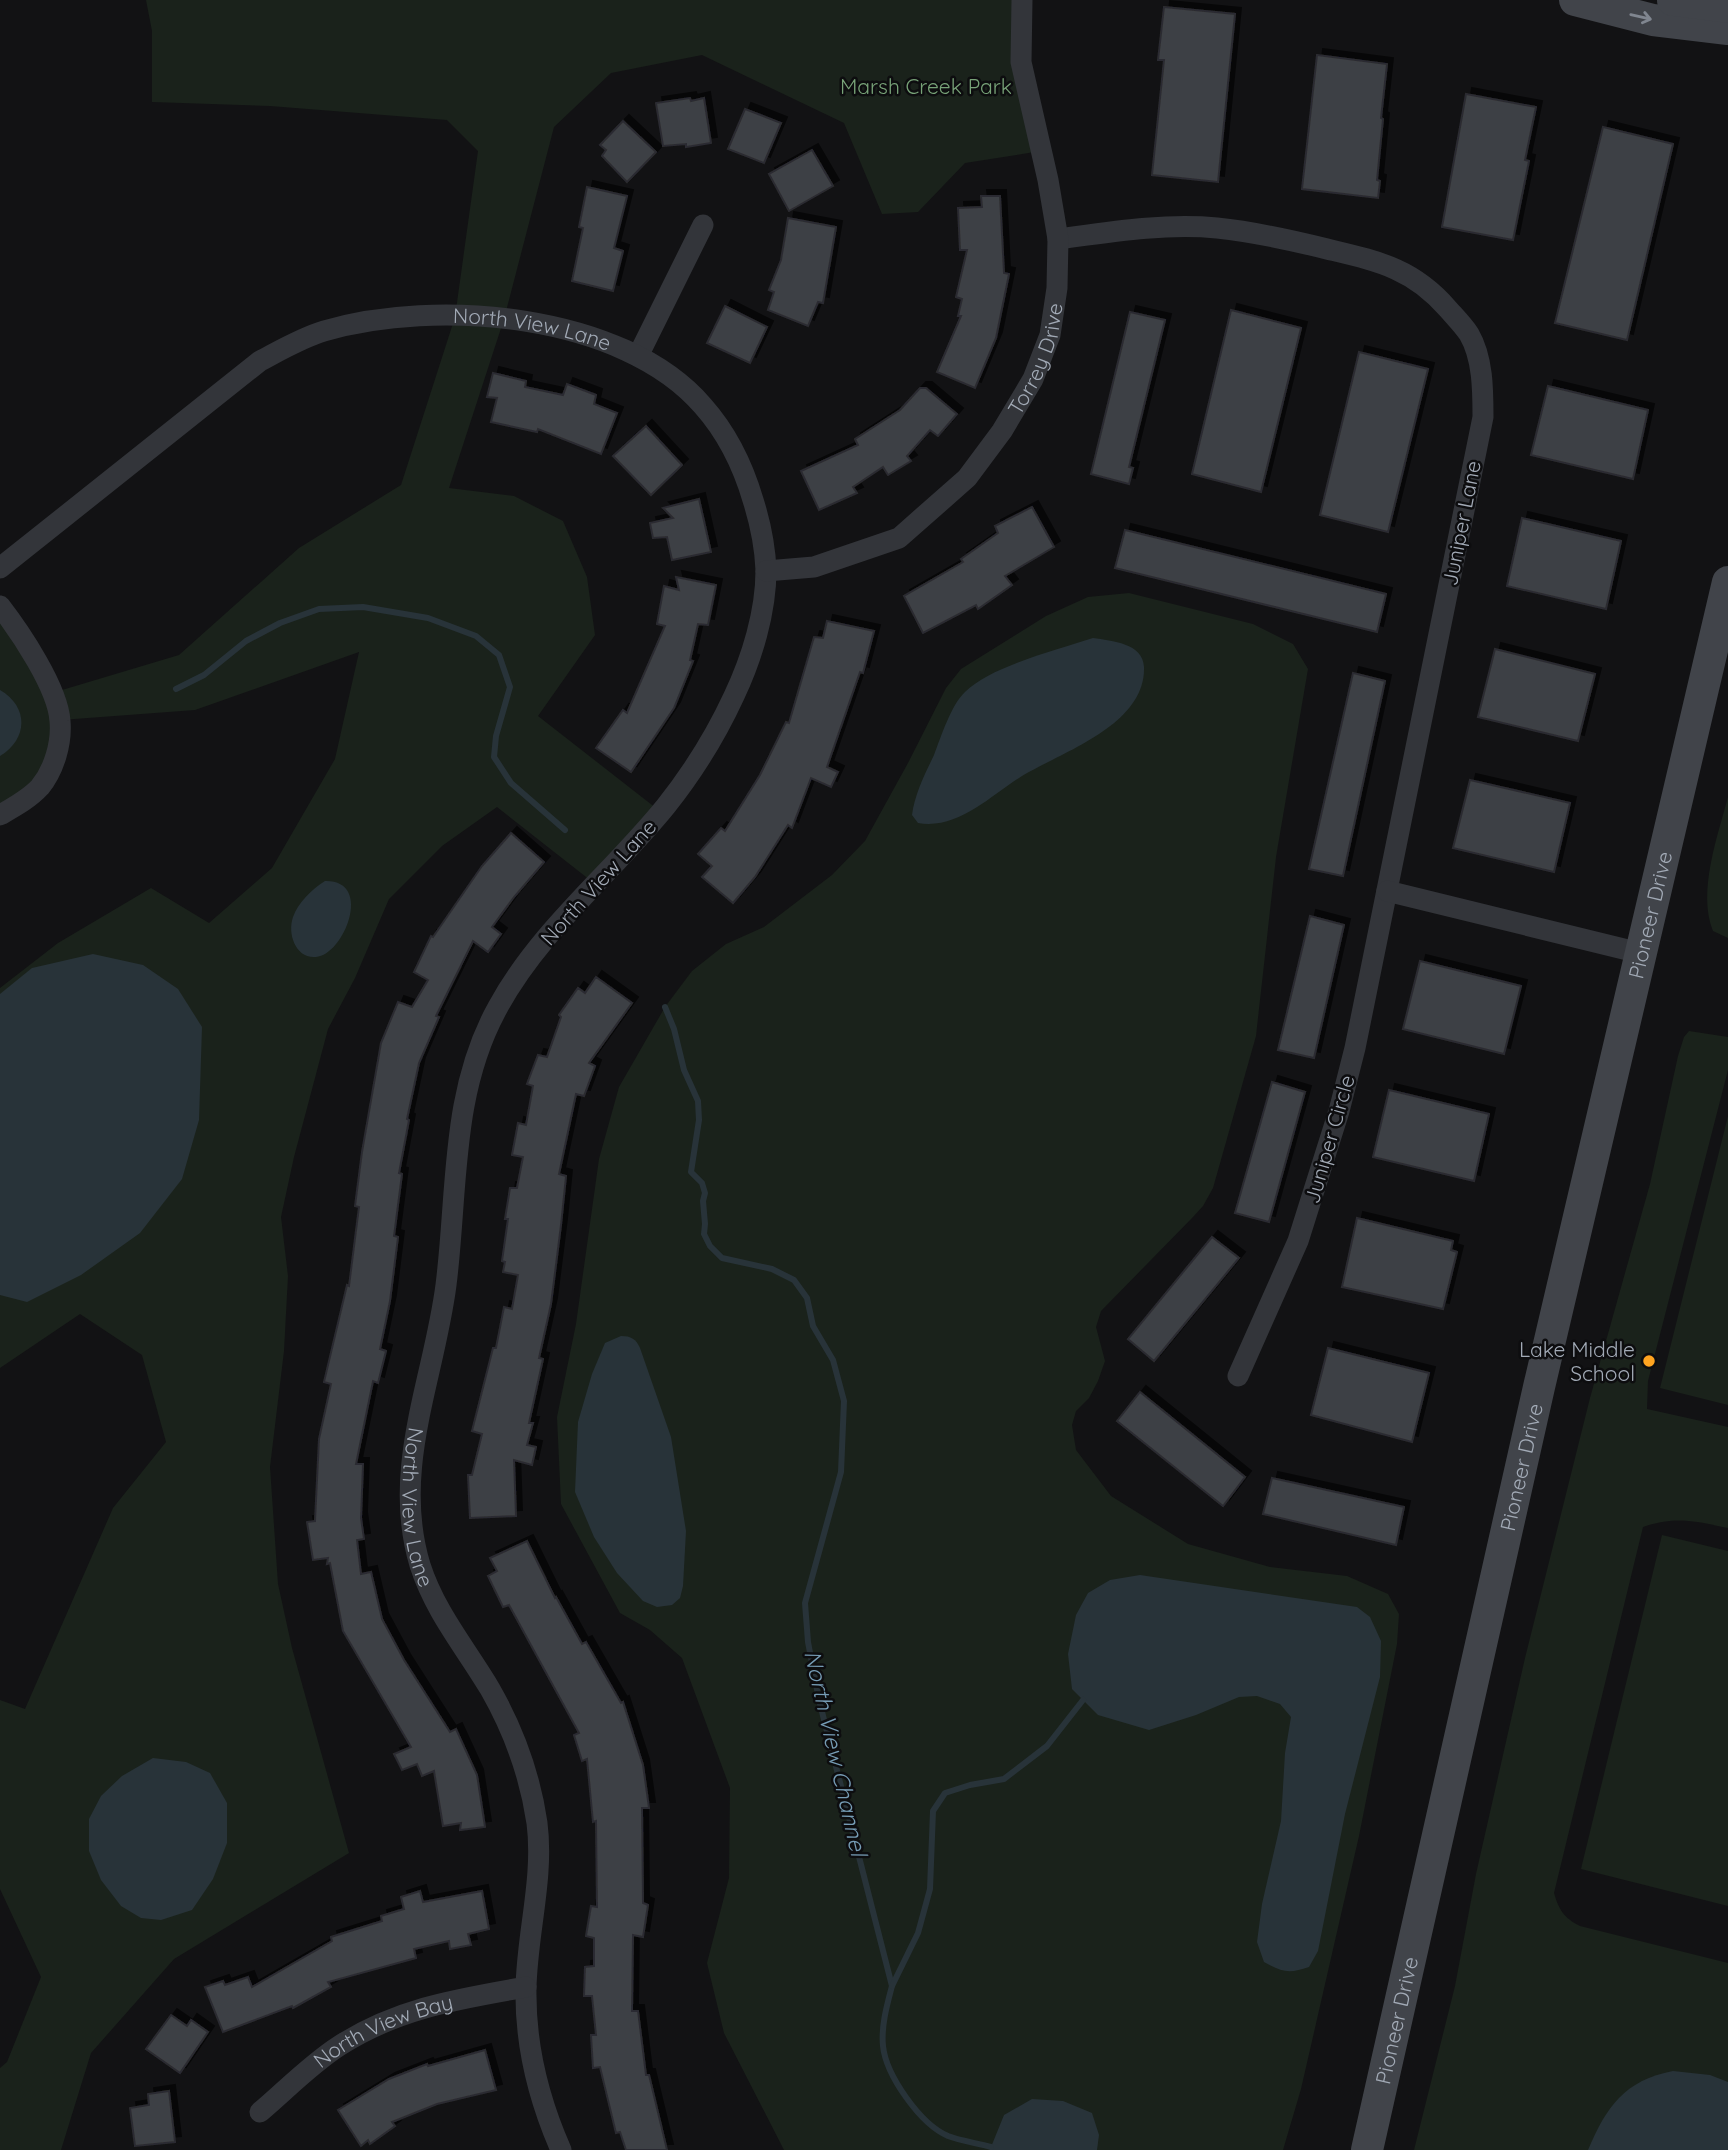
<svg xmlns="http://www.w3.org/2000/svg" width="1728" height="2150" viewBox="0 0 1728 2150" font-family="Quicksand,sans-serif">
  <defs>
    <filter id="shadow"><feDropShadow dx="6" dy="-6" stdDeviation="0" flood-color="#0009"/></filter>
  </defs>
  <rect width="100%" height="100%" fill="#121214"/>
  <g fill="#1a221b">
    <path d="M146 0H1022L1041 151 965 163 918 212 882 214 844 123 702 55 611 73 554 127 504 319 449 488 514 496 563 521 587 577 595 635 538 716 661 812 595 884 497 807 442 846 389 899 355 978 328 1029 294 1157 281 1217 288 1276 284 1351 270 1467 278 1584 292 1648 349 1853 174 1959 91 2053 61 2150H0V2068L7 2062 41 1977 0 1889V1700L25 1709 113 1508 166 1442 142 1355 80 1314 0 1368V988L58 943 151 888 209 923 272 868 335 759 359 652 195 710 61 720 50 772 0 815V606L52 693 179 655 299 548 401 485 455 317 478 151 447 120 270 106 152 102V31Z"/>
    <path d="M1129 593 1253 624 1293 644 1308 669 1276 857 1256 1036 1213 1188 1203 1206 1193 1217 1101 1311 1096 1327 1105 1361 1098 1381 1089 1398 1076 1411 1072 1425 1076 1450 1111 1496 1188 1544 1270 1567 1347 1576 1388 1594 1399 1614 1397 1644 1359 1836 1301 2089 1283 2150H784L724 2033 707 1963 729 1878 730 1788 682 1658 650 1630 620 1613 561 1504 557 1417 576 1324 599 1159 619 1087 665 1007 692 971 726 944 764 927 832 875 865 841 908 763 946 688 961 669 1046 616 1088 597Z"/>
    <path d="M1728 797V938L1713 931C1697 892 1718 835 1728 797Z"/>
    <path d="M1689 1031 1728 1037V1070L1648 1381 1647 1409 1728 1427V1528C1694 1521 1676 1516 1643 1527L1554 1893C1559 1910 1564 1918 1580 1926L1728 1963V2150H1414L1455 1986 1476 1874 1525 1658 1590 1398 1650 1184 1678 1056 1684 1037Z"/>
    <path d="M1728 1116V1405L1660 1388Z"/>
    <path d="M1662 1535 1728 1551V1906L1581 1869Z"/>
  </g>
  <g fill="#283339">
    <path d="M1093 638C1112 641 1143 643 1144 667 1146 725 1062 752 1022 776 990 796 958 830 918 823L912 815C915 793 925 774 934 755 941 737 951 705 965 692 991 666 1057 650 1093 638Z"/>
    <path d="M0 690C29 707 28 739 0 756Z"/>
    <path d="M325 881C374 880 344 955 316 957 296 959 287 934 293 917 298 903 312 889 325 881Z"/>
    <path d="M93 954 143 965 178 989 202 1027 199 1120 182 1179 140 1233 81 1275 27 1302 0 1295V994L32 968Z"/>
    <path d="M621 1336C631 1336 636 1339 640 1348L671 1437 686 1531 683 1586 680 1598 672 1605 657 1607 643 1601 617 1573 594 1537 575 1492 578 1422 592 1374 605 1343Z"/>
    <path d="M1140 1575 1357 1607 1370 1617 1381 1641 1380 1677 1345 1814 1318 1951 1309 1967C1289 1974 1282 1972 1264 1962L1257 1942 1262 1904 1281 1821 1285 1753 1291 1717 1280 1704 1257 1696 1239 1697 1196 1715 1149 1730 1098 1715 1072 1689 1068 1654 1076 1615 1088 1593 1110 1580Z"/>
    <path d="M153 1758 186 1762 210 1773 227 1803V1843L213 1879 192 1910 161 1920 141 1918 121 1906 101 1880 89 1851V1819L101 1796 122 1776Z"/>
    <path d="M1673 2071 1710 2075 1728 2082V2150H1588C1606 2107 1625 2080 1673 2071Z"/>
    <path d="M1032 2099 1063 2101 1092 2113 1099 2135 1097 2150H991V2147L1004 2115Z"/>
  </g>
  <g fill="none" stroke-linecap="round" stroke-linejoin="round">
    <g stroke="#283339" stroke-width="6">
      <path d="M176 689 204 675 246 641 280 623 319 609 363 607 428 618 476 636 499 655 510 687 496 736 494 757 511 783 565 830"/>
      <path d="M665 1007 674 1029 684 1070 698 1101 699 1120 691 1172 702 1183 705 1193 703 1201 705 1224 704 1234 710 1246 722 1258 772 1269 794 1280 807 1298 813 1326 833 1360 844 1401 841 1472 805 1603 808 1642 819 1700 892 1986C887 2005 881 2026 883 2046 886 2075 920 2124 948 2136 961 2141 977 2143 991 2147"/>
      <path d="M892 1986 918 1933 930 1889 933 1811 945 1793 970 1785 1004 1779 1047 1746 1083 1700"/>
    </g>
  </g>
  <g fill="#3e4044" stroke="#2c2c30" stroke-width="2" filter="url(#shadow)">
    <path d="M1164 7 1235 14 1218 182 1152 175 1164 60H1158Z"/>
    <path d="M1317 55 1387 64 1381 118 1383 119 1377 180 1380 181 1378 198 1302 189Z"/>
    <path d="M1466 94 1536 107 1525 160 1529 161 1513 240 1442 227Z"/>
    <path d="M690 98 691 101 704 98 711 143 686 147V144L663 146 656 103Z"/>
    <path d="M745 109 781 123 764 163 728 149Z"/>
    <path d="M623 121 656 152 627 182 602 156 606 150 600 145Z"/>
    <path d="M1603 127 1673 144 1627 340 1555 323Z"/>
    <path d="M812 150 833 186 789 211 769 174Z"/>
    <path d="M587 187 627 196 614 248 623 251 613 291 572 281 583 228 579 227Z"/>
    <path d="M981 196H1000L1004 273 1009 274 996 338 975 388 937 372 961 316H958L962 299 956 297 967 250H960L958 208 982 207Z"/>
    <path d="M788 218 836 227 823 303 818 302 808 326 768 310 774 292 769 290 781 260Z"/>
    <path d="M725 306 767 327 750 363 707 343Z"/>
    <path d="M1231 310 1301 328 1261 492 1192 474Z"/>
    <path d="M1130 312 1165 320 1129 467 1133 468 1129 484 1091 474Z"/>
    <path d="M1359 352 1428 369 1388 532 1320 515Z"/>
    <path d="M493 373 526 381 525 387 563 395 567 384 596 395 594 404 617 413 601 454 538 429 537 432 491 422 497 398 487 397Z"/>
    <path d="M1548 386 1648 410 1633 479 1531 455Z"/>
    <path d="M920 388H926L957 414 938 436 930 430 907 456 911 461 888 475 883 467 853 487 857 493 819 510 801 471 858 445 855 439 900 410Z"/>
    <path d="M646 426 682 465 651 495 613 456Z"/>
    <path d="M699 499 711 552 672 560 667 537 653 538 650 523 673 518 663 508Z"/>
    <path d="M1032 507 1054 547 1005 576 1012 585 978 609 976 605 923 633 904 596 963 562 961 559 998 533 995 526Z"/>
    <path d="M1522 518 1621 541 1606 609 1507 586Z"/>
    <path d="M1125 530 1386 594 1377 632 1115 568Z"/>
    <path d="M676 577 716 585 708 625 698 624 690 660 693 661 674 708 631 772 596 748 623 710 627 713 665 626 657 624 664 586 679 590Z"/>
    <path d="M827 621 874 631 863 673 860 672 827 767 838 772 831 787 811 778 792 828 788 825 755 877 733 903 702 877 712 866 698 854 721 828 725 831 760 775 786 722 789 723 814 637 823 638Z"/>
    <path d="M1495 649 1595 674 1578 741 1478 717Z"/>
    <path d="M1353 673 1385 681 1343 876 1309 869Z"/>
    <path d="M1470 780 1570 803 1554 872 1453 848Z"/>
    <path d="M511 833 544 862 514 897 492 927 501 934 488 952 473 941 436 1016 439 1017 419 1063 407 1119 409 1120 399 1173 402 1174 394 1236 398 1237 390 1301 380 1349 386 1351 378 1383 373 1381 356 1464H363L361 1518 364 1539 357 1540 361 1574 371 1572 382 1619 404 1660 450 1732 456 1729 477 1775 485 1827 460 1830 461 1823 443 1826 434 1771 422 1776 417 1764 402 1770 394 1754 411 1747 343 1631 330 1563 327 1564 328 1558 313 1560 307 1522 315 1521 319 1439 331 1384 324 1382 347 1285 349 1286 359 1207 355 1206 362 1152 381 1043 398 1002 412 1007 428 980 414 972 431 936 433 937 482 866Z"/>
    <path d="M1310 916 1344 925 1314 1058 1278 1050Z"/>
    <path d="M1420 961 1521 986 1504 1054 1403 1029Z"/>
    <path d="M596 977 632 1003 589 1063 595 1066 584 1096 576 1094 559 1174 566 1176 561 1225 551 1304 539 1358 543 1359 529 1423H533L527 1445 536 1447 532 1465 514 1460 516 1516 470 1518 468 1475H472L482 1434 472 1431 493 1348H496L504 1307 512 1309 518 1275 503 1272 505 1262 502 1261 508 1219H505L510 1188H517L523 1157 512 1155 518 1123 526 1125 533 1086 527 1084 538 1055 547 1057 561 1017 559 1015 578 988 585 993Z"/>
    <path d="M1272 1082 1305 1092 1269 1222 1235 1213Z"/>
    <path d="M1389 1090 1489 1114 1474 1181 1373 1157Z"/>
    <path d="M1357 1218 1453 1241 1451 1250 1457 1252 1443 1309 1342 1287Z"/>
    <path d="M1212 1237 1239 1258 1154 1361 1128 1339Z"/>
    <path d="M1328 1348 1429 1373 1412 1442 1311 1415Z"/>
    <path d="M1140 1392 1245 1477 1223 1506 1117 1421Z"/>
    <path d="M1272 1478 1404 1507 1396 1545 1263 1514Z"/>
    <path d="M527 1541 555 1598 556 1597 582 1644 586 1642 621 1703 623 1702 643 1765 649 1808H642L643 1903 648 1905 643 1937 633 1935 632 2011H638L646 2075H649L667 2150H626L620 2132 616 2133 600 2067 593 2068 591 2035H596L592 1996H584L585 1967 594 1966V1938L586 1936 591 1906 597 1907 596 1821 593 1822 587 1759 582 1761 574 1735 579 1733 509 1605 503 1607 488 1576 497 1571 490 1558Z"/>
    <path d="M420 1891 423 1902 482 1891 489 1929 468 1934 471 1945 450 1949 449 1941 414 1949 416 1958 328 1982 331 1987 293 2008 292 2006 223 2032 205 1987 223 1981 225 1985 248 1977 252 1987 332 1941 331 1937 382 1921 381 1916 404 1909 401 1897Z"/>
    <path d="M171 2015 187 2026 191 2020 208 2032 180 2073 146 2049Z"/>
    <path d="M485 2050 496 2090 437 2104 392 2122 395 2126 370 2144 368 2140 361 2146 338 2110 389 2079 427 2064 428 2066Z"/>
    <path d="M169 2091 175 2142 135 2146 130 2108 149 2105 148 2094Z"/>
  </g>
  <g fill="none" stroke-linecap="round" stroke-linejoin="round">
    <g stroke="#33353a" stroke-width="21">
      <path d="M1058 239C1110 232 1164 223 1217 228 1255 232 1291 240 1327 249 1377 261 1413 268 1448 309 1455 317 1463 325 1469 334 1483 358 1483 390 1483 417L1355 1048 1339 1111 1298 1241 1238 1376"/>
      <path d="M638 356 703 225"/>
      <path id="s1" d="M0 568 260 361C281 350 301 338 324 331 436 298 623 313 703 406 727 433 743 466 753 500 760 522 765 546 766 570 766 612 752 658 734 696 716 735 693 772 666 806 611 874 540 930 498 1007 450 1093 458 1190 446 1285 434 1379 391 1469 420 1565 435 1612 465 1647 490 1689 514 1731 530 1775 537 1823 544 1878 527 1933 526 1988 525 2043 539 2100 561 2150"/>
      <path id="s2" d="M766 571 814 567 899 538 967 478 1002 431 1033 379 1050 335 1057 288 1058 239 1048 180 1021 62 1022 0"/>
      <path d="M0 606C20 632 58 688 60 721 62 743 54 770 40 787 29 799 14 807 0 815"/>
      <path d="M1387 891 1640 953"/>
      <path id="s3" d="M260 2112C286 2090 311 2064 339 2046 398 2008 458 1999 526 1987"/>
    </g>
    <g stroke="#41444a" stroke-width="32">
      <path d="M1575 0 1653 20 1728 29"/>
      <path d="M1673 0 1728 7"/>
      <path id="s4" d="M1367 2150 1539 1387 1728 582"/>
    </g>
  </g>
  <defs><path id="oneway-shaft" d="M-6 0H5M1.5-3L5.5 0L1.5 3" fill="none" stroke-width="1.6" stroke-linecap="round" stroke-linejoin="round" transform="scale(1.75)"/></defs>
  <use stroke="#808690" href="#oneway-shaft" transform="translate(1641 17) rotate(13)"/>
  <circle fill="#ffa420" stroke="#0d0d0f" stroke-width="2.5" cx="1649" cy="1361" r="7"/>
  <g text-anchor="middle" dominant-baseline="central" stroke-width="5" stroke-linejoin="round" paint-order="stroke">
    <g font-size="21" fill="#78a378" stroke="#0d0d0f">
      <text x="926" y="86">Marsh Creek Park</text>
    </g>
    <g font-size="21" fill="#a2aab6" stroke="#0d0d0f">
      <text stroke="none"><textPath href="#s1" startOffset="614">North View Lane</textPath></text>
      <text stroke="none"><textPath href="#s2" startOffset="368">Torrey Drive</textPath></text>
      <text transform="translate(1461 523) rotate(-79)">Juniper Lane</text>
      <text transform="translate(598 882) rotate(-48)">North View Lane</text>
      <text stroke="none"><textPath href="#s4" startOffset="1267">Pioneer Drive</textPath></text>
      <text transform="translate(1329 1139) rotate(-74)">Juniper Circle</text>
      <text stroke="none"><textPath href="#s4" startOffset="700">Pioneer Drive</textPath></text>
      <text stroke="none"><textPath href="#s1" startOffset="2020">North View Lane</textPath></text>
      <text stroke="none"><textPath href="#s4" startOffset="133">Pioneer Drive</textPath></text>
      <text stroke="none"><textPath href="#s3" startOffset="150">North View Bay</textPath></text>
    </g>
    <g font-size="21" fill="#a2aab6" stroke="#0d0d0f" text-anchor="end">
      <text x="1635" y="1349">Lake Middle<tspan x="1635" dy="24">School</tspan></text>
    </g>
    <g font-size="23" font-style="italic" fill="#769cb5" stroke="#0d0d0f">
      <text transform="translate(836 1753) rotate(77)">North View Channel</text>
    </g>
  </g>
</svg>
